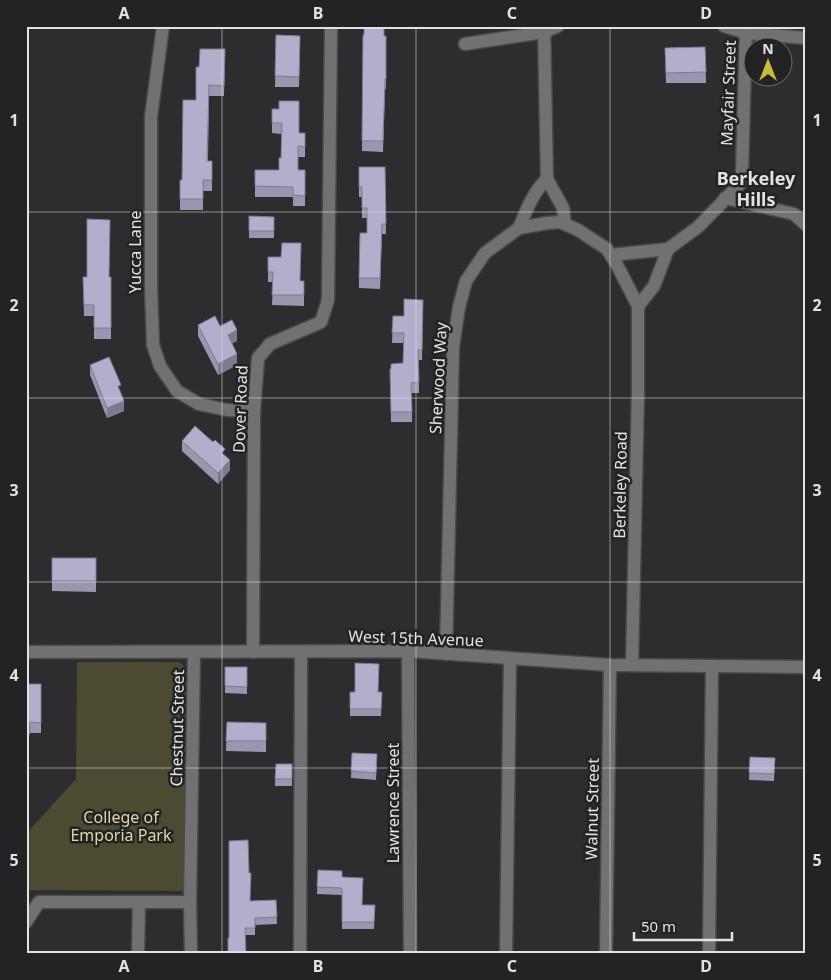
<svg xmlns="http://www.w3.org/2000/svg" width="831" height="980" viewBox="0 0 831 980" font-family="'Noto Sans',sans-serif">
  <rect width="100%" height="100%" fill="#2d2d30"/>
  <path fill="#4c4a31" d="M77 662H178C186 665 187 672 188 681L185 891 29 890 26 892V834L76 779Z"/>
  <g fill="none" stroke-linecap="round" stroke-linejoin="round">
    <g stroke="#4a4a4d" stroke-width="15">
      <g id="minor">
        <path d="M163 26 151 117V286L153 345 160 366 177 391 199 404 227 410 254 411"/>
        <path d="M544 26 547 179 563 208 565 224"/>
        <path d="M724 26 747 33 805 38"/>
        <path d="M465 44 544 32 558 26"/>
        <path d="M725 198 794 214 805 224"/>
        <path d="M519 228C526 211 533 192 547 179"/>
        <path d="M611 255 668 249"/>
        <path d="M638 306 654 286 668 249 698 227 739 185 742 173 746 26"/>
        <path d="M408 651 410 954"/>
        <path d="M26 652 408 651 610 665 805 667"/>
        <path d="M253 652 254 411 258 358 270 344 321 322 328 300 331 26"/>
        <path d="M446 654 453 347 459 307 466 281 485 253 519 228 547 223 560 222 578 230 607 249 617 265 638 306V390L632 665"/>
        <path d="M26 922 39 902H190"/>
        <path d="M138 954 139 902"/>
        <path d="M191 954 190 902 194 652"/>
        <path d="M300 954 301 652"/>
        <path d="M506 954 510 659"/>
        <path d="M606 954 610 665"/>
        <path d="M709 954 712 666"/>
      </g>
    </g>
    <use href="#minor" stroke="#717174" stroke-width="12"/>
  </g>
  <g fill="#9a96af">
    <path d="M276 35 300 36 299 87H275Z"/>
    <path d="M363 35 386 36V89H385L383 152 362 151Z"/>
    <path d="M705 47 706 83H666L665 48Z"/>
    <path d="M225 49 224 96H209L208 161H212V191H203V210H180V180H182L196 100 199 67Z"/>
    <path d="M272 109 299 133H305V157H298V170H305V206H293V197H255V170H279L281 158V134L272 133Z"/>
    <path d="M359 167H385L386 234H382L380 289 359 288V278L367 233V218H362V197H359Z"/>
    <path d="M249 216 274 217V238H249Z"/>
    <path d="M268 257 300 281H304V306L272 305 273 282H268Z"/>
    <path d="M83 277H111V339H94V316H84Z"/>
    <path d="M423 300 422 360H419V393H412V422H391L390 369 403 363 404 343H392L393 316H404Z"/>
    <path d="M198 325 220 326 237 341 232 343 237 365 218 375 198 336Z"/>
    <path d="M90 365 121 393 124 411 107 418 90 375Z"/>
    <path d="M182 441 225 456 230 470 218 484 182 451Z"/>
    <path d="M52 558H96V592L52 591Z"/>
    <path d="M225 667H247V694L225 693Z"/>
    <path d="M26 684H41V733H30Z"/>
    <path d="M350 692H382L381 716H350Z"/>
    <path d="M227 722 266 723V752L226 751Z"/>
    <path d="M352 753 377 754 376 780 351 778Z"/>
    <path d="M750 757 775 758 774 781 749 780Z"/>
    <path d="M276 764H292V786H275Z"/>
    <path d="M318 870 342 877 362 905H375L374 929H342V895L317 894Z"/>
    <path d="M249 873 250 901 276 900 277 924 255 925V935H245L229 938Z"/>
  </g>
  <g fill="#7d7a8f">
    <path d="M237 330V341L228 346V335Z"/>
    <path d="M237 354V365L218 375V364Z"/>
    <path d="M124 401V411L107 418V408Z"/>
    <path d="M230 460V470L218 484V473Z"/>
    <path d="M30 722V733L26 746V735Z"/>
  </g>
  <g fill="#b3aecc" stroke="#7d7a8f">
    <path d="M364 26H384V36H386V79H385L383 141H362L363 35H364Z"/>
    <path d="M276 35 300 36 299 77 275 76Z"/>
    <path d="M705 47 706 72 666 73 665 48Z"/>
    <path d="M200 49H225L224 86 209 85 207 161H212V180H203V199H180V180H182L183 100H196V67H199Z"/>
    <path d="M279 101H299V133H305V147L298 146V170H305V196L293 195V187L255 186V170H279V158H281L282 123H272V109H279Z"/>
    <path d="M359 167H385L386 224H382L380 278H359L360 233H367V208H362V187H359Z"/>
    <path d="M249 216 274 217V231H249Z"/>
    <path d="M87 219 110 220 109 277H111V328H94V305H84L83 277H87Z"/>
    <path d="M282 243H301L300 281H304V295H272L273 272H268V257H281Z"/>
    <path d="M404 299 423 300 422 350H418L419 382 411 383 412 412H391L390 369H391V364L403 363 404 333H392L393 316H404Z"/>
    <path d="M215 316 220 326 232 320 237 330 228 335 237 354 218 364 198 325Z"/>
    <path d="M109 357 121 385 118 386 124 401 107 408 90 365Z"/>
    <path d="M195 426 213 442 215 440 225 449 222 453 230 460 218 473 182 441Z"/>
    <rect x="52" y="558" width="44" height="23"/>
    <path d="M355 663 379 664 378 692H382L381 709H350V692H355Z"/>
    <path d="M225 667H247V687L225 686Z"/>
    <path d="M26 684H41V723L30 722 26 735Z"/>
    <path d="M227 722 266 723V741H226Z"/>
    <path d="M352 753 377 754 376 773 351 771Z"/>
    <path d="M750 757 775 758 774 774 749 773Z"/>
    <path d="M276 764H292V779H275Z"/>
    <path d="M248 840 249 873H251L250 901 276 900 277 917 255 918V928H245L246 954H228V938H229V841Z"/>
    <path d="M318 870 342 871V877L363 878 362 905H375L374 922H342V888L317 887Z"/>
  </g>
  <path fill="none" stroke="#e2e2e4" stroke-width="1" stroke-opacity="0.55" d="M222 26V954M416 26V954M610 26V954M26 212H805M26 398H805M26 582H805M26 768H805"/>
  <g text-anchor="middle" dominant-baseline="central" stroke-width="5" stroke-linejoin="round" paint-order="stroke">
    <g font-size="16" fill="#e2e2e4" stroke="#232326">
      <text transform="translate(728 93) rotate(-88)">Mayfair Street</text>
      <text transform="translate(135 252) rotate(-90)">Yucca Lane</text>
      <text transform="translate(438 378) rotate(-87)">Sherwood Way</text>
      <text transform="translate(240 409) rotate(-88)">Dover Road</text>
      <text transform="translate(620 485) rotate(-89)">Berkeley Road</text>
      <text transform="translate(416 638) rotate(2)">West 15th Avenue</text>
      <text transform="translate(177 728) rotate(-89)">Chestnut Street</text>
      <text transform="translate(393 803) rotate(-90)">Lawrence Street</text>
      <text transform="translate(592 809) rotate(-89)">Walnut Street</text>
    </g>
    <g font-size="16" fill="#ded8a2" stroke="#232326">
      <text x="121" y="817">College of<tspan x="121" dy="18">Emporia Park</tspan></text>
    </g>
    <g font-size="18" font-weight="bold" fill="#e2e2e4" stroke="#232326">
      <text x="756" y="178">Berkeley<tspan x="756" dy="21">Hills</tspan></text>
    </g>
  </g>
  <rect width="831" height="980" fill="none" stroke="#232326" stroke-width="55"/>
  <g transform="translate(768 62)"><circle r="24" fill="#232326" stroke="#6f6f72"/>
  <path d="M0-4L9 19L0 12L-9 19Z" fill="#c9bb3b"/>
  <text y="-8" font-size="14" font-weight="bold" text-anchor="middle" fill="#e2e2e4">N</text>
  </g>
  <path d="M634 932v8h98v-8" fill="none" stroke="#e2e2e4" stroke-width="2.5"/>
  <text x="641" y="932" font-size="15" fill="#e2e2e4" stroke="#232326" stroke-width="4" paint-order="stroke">50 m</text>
  <rect x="28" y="28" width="776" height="924" fill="none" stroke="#e2e2e4" stroke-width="2"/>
  <g font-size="16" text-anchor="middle" font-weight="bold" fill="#e2e2e4">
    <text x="124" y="19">A</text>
    <text x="318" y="19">B</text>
    <text x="512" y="19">C</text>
    <text x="706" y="19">D</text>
    <text x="14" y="126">1</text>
    <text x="817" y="126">1</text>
    <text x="14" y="311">2</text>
    <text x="817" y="311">2</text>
    <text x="14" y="496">3</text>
    <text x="817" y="496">3</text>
    <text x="14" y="681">4</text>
    <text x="817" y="681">4</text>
    <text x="14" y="866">5</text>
    <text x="817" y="866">5</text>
    <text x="124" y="972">A</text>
    <text x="318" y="972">B</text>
    <text x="512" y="972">C</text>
    <text x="706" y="972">D</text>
  </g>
</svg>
